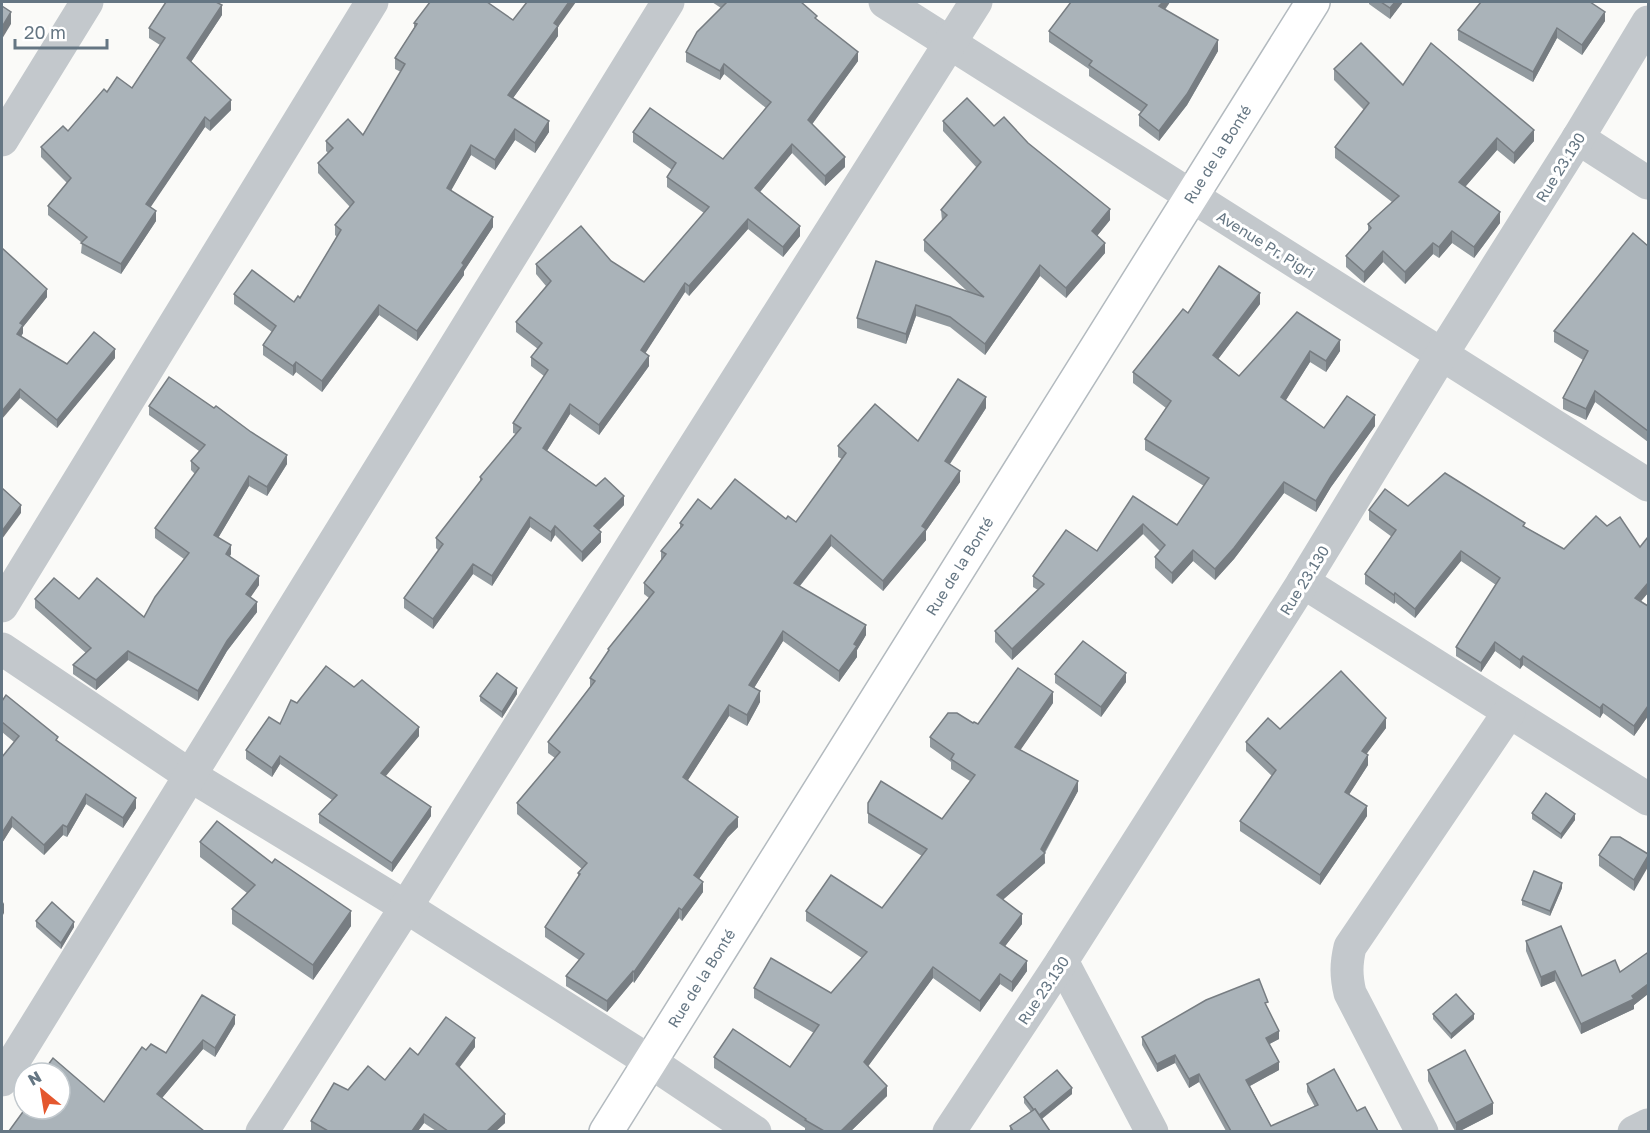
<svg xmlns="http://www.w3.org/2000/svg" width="1650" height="1133" viewBox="0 0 1650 1133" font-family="'Golos Text',sans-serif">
  <rect width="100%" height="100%" fill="#fafaf8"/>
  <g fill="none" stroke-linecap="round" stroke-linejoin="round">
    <g stroke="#b3babf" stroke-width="36">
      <path id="secondary" d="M606 1132 1313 2"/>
    </g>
    <g stroke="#c3c8cc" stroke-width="33">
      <path d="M885 2 1648 485"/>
      <path d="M1578 138 1648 183"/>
      <path d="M2 140 87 2"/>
      <path d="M1303 582 1648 799"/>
      <path d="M2 606 372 2"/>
      <path d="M2 649 191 776 406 907 649 1061 755 1132"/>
      <path d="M1062 961 1152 1132"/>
      <path d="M2 1080 668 2"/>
      <path d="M262 1132 406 907 670 485 976 2"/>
      <path d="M949 1132 1062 961 1303 582 1442 354 1578 138 1648 22"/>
      <path d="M1422 1132 1350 993C1346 976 1346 964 1350 947L1509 712"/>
      <path d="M1634 1132 1648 1125"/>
    </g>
    <use href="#secondary" stroke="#fff" stroke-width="33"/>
  </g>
  <g fill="#929a9f">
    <path d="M712 2H801L817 20 858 61 812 124 845 167 825 186 792 153 760 192 800 236 783 257 748 229 689 296 685 292 645 353 649 366 599 435 570 414 547 451 624 505 599 530 601 542 582 562 555 535 551 542 530 527 492 586 473 574 433 629 404 608V598L439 551 436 548V538L480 482V477L516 434 513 433V423L544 376 531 366V357L538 349 516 332V322L546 286 536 274V264L611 261 644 282 704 213 667 187V177L672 170 633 142V132L723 159 766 108 724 74 720 80 686 62V52L721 8Z"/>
    <path d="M1170 2 1165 10 1218 51 1187 105 1159 141 1139 126V115L1141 112 1089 76V69L1049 42V31Z"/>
    <path d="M1369 2H1403L1390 19 1369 4Z"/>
    <path d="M222 15 191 62 231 110 210 131 205 127 150 207 156 221 121 274 81 253 82 243 48 215V206L67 183 41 157V147L68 131 107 92 132 88 160 45 149 38V28Z"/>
    <path d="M513 20 558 27V36L513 98 549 132 535 153 515 140 495 170 471 155 451 190 493 227 464 271V275L417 341 379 315 322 392 296 372 293 376 263 355V345L272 332 234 304V294L294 302 300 298 337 237 335 235V225L350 207 318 173V163L328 153 326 151V141L363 135 401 72 395 69V58L414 28V23Z"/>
    <path d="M1605 21 1582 55 1557 38 1533 82 1458 40V30Z"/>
    <path d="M1334 69 1403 85 1534 141 1514 164 1497 150 1465 187 1500 223 1474 258 1452 243 1439 258 1433 254 1405 284 1383 262 1364 283 1346 267V256L1368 232V224L1392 202 1335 158V147L1364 110 1334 80Z"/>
    <path d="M943 121 994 126 1028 143 1110 220 1097 236 1105 253 1066 298 1040 276 985 355 950 327 916 316 906 344 857 328V318L967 291 924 251V240L942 221 941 210 977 168 943 131Z"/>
    <path d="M1648 246V442L1595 402 1586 420 1563 409V398L1583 360 1554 342V331Z"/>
    <path d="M2 248 47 297 23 327V333L21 337 67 364 115 358 57 428 20 398Z"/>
    <path d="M1260 304 1218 359 1239 376 1297 312 1340 351 1326 372 1310 362 1285 401 1324 428 1375 426 1331 487 1316 512 1284 493 1234 559 1215 580 1193 561 1172 584 1155 568V557L1160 551 1143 534 1012 660 995 642V631L1038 590 1033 587V576L1097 551 1133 496 1177 525 1204 486 1145 450V439L1166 408 1133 383V372L1188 313Z"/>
    <path d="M149 406 287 464 267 496 249 486 218 538 231 554 230 556 259 585 250 597 257 612 227 651 198 701 128 660 96 690 73 674V665L86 653 35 608V599H79L144 617 184 559 155 538V528L195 474 191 470V461L199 451 149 415Z"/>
    <path d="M986 408 950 464 960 482 926 531V540L883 591 831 546 800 586 866 635 857 650V657L839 682 783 641 754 688 760 702 747 726 729 716 687 781 738 827 728 837 699 879 703 892 682 921 679 918 634 983 633 981 607 1012 566 986V976L579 960 545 937V927L578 877V873L582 869 517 814V803L555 758 548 753V742L590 687V678L608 652V649L649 598 644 594V583L661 560V551L680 529V523L711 509 786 519 796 522 842 459 838 457V446L918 441Z"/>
    <path d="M1408 506 1525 527 1564 549 1607 526 1640 547 1648 537V593L1641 601 1648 606V716L1634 736 1603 713 1600 718 1523 665 1520 669 1495 651 1481 672 1456 656V647L1496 585 1461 561 1415 618 1395 602 1394 604 1365 584V574L1392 537 1369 520V510Z"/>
    <path d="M1055 674 1126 682 1101 717 1055 683Z"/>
    <path d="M517 694 502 718 480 701V696Z"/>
    <path d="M2 701 58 742 136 808 123 828 86 804 67 837 63 835 44 855 12 827 2 843V757L14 742 2 732Z"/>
    <path d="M297 703 419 736 385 776 431 816 392 872 319 823V814L332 800 280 764 272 777 246 759V750L280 724Z"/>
    <path d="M1053 703 1020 750 1078 791 1045 853V863L1003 899 1022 924 1005 946 1027 971 1012 992 1000 984 980 1012 933 978 868 1066 887 1096 851 1131H807L805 1130V1128L714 1068V1057L790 1067 814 1033 754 998V988L831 993 862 958 806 921V911L882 908 922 856 868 823V803L942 819 970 781 951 769V762L930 747V737L973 723 978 724Z"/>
    <path d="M1386 728 1366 754 1368 765 1349 794 1367 816 1320 885 1240 831V821L1272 776 1246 751V742L1280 729Z"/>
    <path d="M1532 813 1575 820 1561 839 1532 819Z"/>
    <path d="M200 842 351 926 313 980 232 924V909L247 893 200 857Z"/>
    <path d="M1648 854 1634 891 1599 866V855Z"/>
    <path d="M1562 888 1550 916 1522 905V900Z"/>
    <path d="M36 921 74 927 61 949 36 927Z"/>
    <path d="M1526 941 1582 976 1620 972 1648 955V994L1634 1005V1009L1581 1034 1555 981 1541 987 1526 951Z"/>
    <path d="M1268 1008 1279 1039 1269 1044 1279 1070 1250 1086 1271 1126 1315 1107 1307 1092V1084L1357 1111 1378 1131H1226L1199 1082 1189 1088 1175 1063 1157 1072 1142 1045V1037Z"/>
    <path d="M1433 1014 1474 1019 1451 1039 1433 1019Z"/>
    <path d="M235 1024 215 1057 203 1049 162 1098 104 1102 146 1050 166 1053Z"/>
    <path d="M475 1047 459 1067 505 1123 496 1131H436L424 1123 418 1131H313L311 1130V1121L348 1090 385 1080 418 1055Z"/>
    <path d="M1428 1070 1493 1114 1460 1131H1455L1428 1081Z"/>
    <path d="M1072 1094 1042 1119 1050 1131H1010V1126L1031 1112 1024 1103V1097Z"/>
  </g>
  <g fill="#777d82">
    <path d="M569 2H576L558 27V36L508 105V95L554 23Z"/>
    <path d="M1163 2H1170L1159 17V6Z"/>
    <path d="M1395 2H1403L1390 19V8Z"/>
    <path d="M222 5V15L187 68V58Z"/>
    <path d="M11 12V24L2 39V27Z"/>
    <path d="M1605 12V21L1582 55V45Z"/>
    <path d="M1557 28V38L1533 82V72Z"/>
    <path d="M1218 40V51L1187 105 1159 141V131Z"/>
    <path d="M858 52V61L808 130V120Z"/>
    <path d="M724 64V74L720 80V71Z"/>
    <path d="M231 100V110L210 131V121Z"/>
    <path d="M205 117V127L146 214V204Z"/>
    <path d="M549 121V132L535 153V143Z"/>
    <path d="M515 129V140L495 170V160Z"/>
    <path d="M1534 130V141L1514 164V153Z"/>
    <path d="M1497 138V150L1459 194V182Z"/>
    <path d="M792 144V153L755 198V188Z"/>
    <path d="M471 145V155L447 198V188Z"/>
    <path d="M845 157V167L825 186V176Z"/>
    <path d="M1110 209V220L1092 242V231Z"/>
    <path d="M156 211V221L121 274V264Z"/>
    <path d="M1500 212V223L1474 258V247Z"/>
    <path d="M493 217V227L464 271V275L417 341V331Z"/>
    <path d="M748 219V229L689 296V286Z"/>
    <path d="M800 226V236L783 257V247Z"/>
    <path d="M1452 231V243L1439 258V247Z"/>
    <path d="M1105 243V253L1066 298V288Z"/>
    <path d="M1433 243V254L1405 284V272Z"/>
    <path d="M1383 251V262L1364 283V272Z"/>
    <path d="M1040 265V276L985 355V344Z"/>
    <path d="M685 283V292L641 360V350Z"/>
    <path d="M47 289V297L23 327V333L17 343V334L20 323Z"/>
    <path d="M1260 293V304L1213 366V355Z"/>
    <path d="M379 305V315L322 392V381Z"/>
    <path d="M916 305V316L906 344V334Z"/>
    <path d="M1340 340V351L1326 372V361Z"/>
    <path d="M115 349V358L57 428V420Z"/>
    <path d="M1310 351V362L1281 408V397Z"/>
    <path d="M649 356V366L599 435V425Z"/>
    <path d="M296 362V372L293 376V366Z"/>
    <path d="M20 389V398L2 419V411Z"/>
    <path d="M1595 391V402L1586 420V409Z"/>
    <path d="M986 397V408L945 471V461Z"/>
    <path d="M570 404V414L543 457V448Z"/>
    <path d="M1375 415V426L1331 487 1316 512V501L1331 476Z"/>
    <path d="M287 455V464L267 496V487Z"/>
    <path d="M960 471V482L926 531V540L883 591V581Z"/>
    <path d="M249 476V486L214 545V535Z"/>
    <path d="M1284 482V493L1234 559 1215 580V569Z"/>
    <path d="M624 496V505L594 535V526Z"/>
    <path d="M21 505V513L2 539V531Z"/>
    <path d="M530 517V527L492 586V576Z"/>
    <path d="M1143 524V534L1012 660V649Z"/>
    <path d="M555 526V535L551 542V532Z"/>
    <path d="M601 532V542L582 562V552Z"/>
    <path d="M831 535V546L794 593V583Z"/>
    <path d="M231 545V554L226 563V554Z"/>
    <path d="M1193 550V561L1172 584V573Z"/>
    <path d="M1461 551V561L1415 618V609Z"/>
    <path d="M473 564V574L433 629V619Z"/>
    <path d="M259 576V585L246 604V594Z"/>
    <path d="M1648 583V593L1635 608V598Z"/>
    <path d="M1395 593V602L1394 604V595Z"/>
    <path d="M257 602V612L227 651 198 701V691L227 641Z"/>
    <path d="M866 625V635L857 650V657L839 682V671L854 644Z"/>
    <path d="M783 631V641L749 696V685Z"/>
    <path d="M1495 642V651L1481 672V663Z"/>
    <path d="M128 651V660L96 690V680Z"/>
    <path d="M1523 656V665L1520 669V660Z"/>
    <path d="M1126 673V682L1101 717V707Z"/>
    <path d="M517 688V694L502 718V712Z"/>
    <path d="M760 691V702L747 726V715Z"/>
    <path d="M1053 692V703L1015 758V747Z"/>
    <path d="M1603 704V713L1600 718V708Z"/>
    <path d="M729 705V716L683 788V777Z"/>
    <path d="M1648 706V716L1634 736V726Z"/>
    <path d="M1386 718V728L1362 760V751Z"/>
    <path d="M419 727V736L381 782V773Z"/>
    <path d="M1368 755V765L1345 801V792Z"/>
    <path d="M280 756V764L272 777V768Z"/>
    <path d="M1078 781V791L1044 853 1045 863 997 905V895L1041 849Z"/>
    <path d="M86 794V804L67 837V827Z"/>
    <path d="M136 798V808L123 828V818Z"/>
    <path d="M1367 806V816L1320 885V875Z"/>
    <path d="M431 807V816L392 872V863Z"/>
    <path d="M1575 814V820L1561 839V834Z"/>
    <path d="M12 817V827L2 843V833Z"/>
    <path d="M738 817V827L728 837 694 886V875L728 827Z"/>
    <path d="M63 825V835L44 855V845Z"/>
    <path d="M1648 856V867L1634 891V880Z"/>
    <path d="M703 882V892L682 921V910Z"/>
    <path d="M1562 883V888L1550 916V911Z"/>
    <path d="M4 902V913L2 917V906Z"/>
    <path d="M679 908V918L634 983V972Z"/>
    <path d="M351 911V926L313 980V965Z"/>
    <path d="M1022 914V924L1000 953V943Z"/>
    <path d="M74 922V927L61 949V943Z"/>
    <path d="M1027 961V971L1012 992V982Z"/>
    <path d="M933 967V978L864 1072V1062Z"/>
    <path d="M633 971V981L607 1012V1001Z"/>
    <path d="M1555 971V981L1541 987V977Z"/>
    <path d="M1000 974V984L980 1012V1001Z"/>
    <path d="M1648 984V994L1634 1005V1009L1581 1034V1024L1632 996Z"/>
    <path d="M1474 1014V1019L1451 1039V1034Z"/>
    <path d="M235 1015V1024L215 1057V1048Z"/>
    <path d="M1279 1031V1039L1266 1046V1038Z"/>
    <path d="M475 1038V1047L456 1072V1064Z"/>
    <path d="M203 1040V1049L157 1104V1094Z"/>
    <path d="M1175 1055V1063L1157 1072V1064Z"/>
    <path d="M1279 1062V1070L1246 1088V1080Z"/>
    <path d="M1199 1074V1082L1189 1088V1079Z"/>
    <path d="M887 1086V1096L851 1131H841Z"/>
    <path d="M1072 1088V1094L1039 1121V1115Z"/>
    <path d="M1493 1103V1114L1460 1131H1456V1123Z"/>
    <path d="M424 1114V1123L418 1131H412Z"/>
    <path d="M505 1114V1123L496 1131H487Z"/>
  </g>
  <g fill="#aab3b9" stroke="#777d82" stroke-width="1.5">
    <path d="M166 2H216L222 5 187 58 231 100 210 121 205 117 146 204 156 211 121 264 81 243 87 237 48 206 71 178 41 147 63 126 68 131 104 89 107 92 117 77 132 88 165 38 149 28Z"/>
    <path d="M430 2H487L513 20 527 2H569L554 23 558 26 508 95 549 121 535 143 515 129 495 160 471 145 447 188 493 217 462 263 464 265 417 331 379 305 322 381 296 362 293 366 263 345 276 326 234 294 252 270 294 302 298 296 300 298 341 230 335 225 354 202 318 163 333 148 326 141 348 119 363 135 405 64 395 58 417 24 414 23Z"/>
    <path d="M726 2H801L817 16 815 18 858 52 808 120 845 157 825 176 792 144 755 188 800 226 783 247 748 219 689 286 685 283 641 350 649 356 599 425 570 404 543 448 596 486 605 478 624 496 594 526 601 532 582 552 555 526 551 532 530 517 492 576 473 564 433 619 404 598 443 544 436 538 482 479 480 477 521 428 513 423 548 370 531 357 542 343 516 322 551 281 536 264 581 226 611 261 644 282 709 207 667 177 676 163 633 132 650 108 723 159 771 102 724 64 720 71 686 52 697 32 727 2Z"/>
    <path d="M1071 2H1163L1159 6 1218 40 1187 94 1159 131 1139 115 1147 105 1089 65 1092 61 1049 31Z"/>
    <path d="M1381 2H1395L1390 8Z"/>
    <path d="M1481 2H1590L1605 12 1582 45 1557 28 1533 72 1458 30Z"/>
    <path d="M2 6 11 12 2 27Z"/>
    <path d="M1361 43 1403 85 1431 43 1534 130 1514 153 1497 138 1459 182 1500 212 1474 247 1452 231 1439 247 1433 243 1405 272 1383 251 1364 272 1346 256 1371 228 1368 224 1399 196 1335 147 1369 103 1334 69Z"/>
    <path d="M967 98 994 126 1004 117 1028 143 1110 209 1092 231 1105 243 1066 288 1040 265 985 344 950 317 916 305 906 334 857 318 876 261 984 297 924 240 947 215 941 210 981 162 943 121Z"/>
    <path d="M1633 233 1648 246V431L1595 391 1586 409 1563 398 1588 351 1554 331Z"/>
    <path d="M2 248 47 289 20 323 23 325 17 334 67 364 94 332 115 349 57 420 20 389 2 411Z"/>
    <path d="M1219 266 1260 293 1213 355 1239 376 1297 312 1340 340 1326 361 1310 351 1281 397 1324 428 1347 396 1375 415 1331 476 1316 501 1284 482 1234 548 1215 569 1193 550 1172 573 1155 557 1165 545 1143 524 1012 649 995 631 1044 584 1033 576 1066 530 1097 551 1133 496 1177 525 1209 478 1145 439 1171 401 1133 372 1183 309 1188 313Z"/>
    <path d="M169 377 214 408 216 406 251 432 287 455 267 487 249 476 214 535 231 545 226 554 259 576 246 594 257 602 227 641 198 691 128 651 96 680 73 665 91 648 35 599 54 578 79 599 97 578 144 617 155 597 189 553 155 528 199 468 191 461 205 445 149 406Z"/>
    <path d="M958 379 986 397 945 461 960 471 922 526 926 529 883 581 831 535 794 583 866 625 854 644 857 646 839 671 783 631 749 685 760 691 747 715 729 705 683 777 738 817 728 827 694 875 703 882 682 910 679 908 634 972 633 971 607 1001 566 976 584 954 545 927 580 874 578 873 587 863 517 803 560 752 548 742 595 681 590 678 609 650 608 649 654 592 644 583 666 554 661 551 683 525 680 523 698 499 711 509 735 479 786 519 788 516 796 522 846 453 838 446 875 404 918 441Z"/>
    <path d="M1445 473 1525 523 1523 526 1564 549 1596 516 1607 526 1620 517 1640 547 1648 537V583L1635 598 1648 606V706L1634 726 1603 704 1600 708 1523 656 1520 660 1495 642 1481 663 1456 647 1500 578 1461 551 1415 609 1395 593 1394 595 1365 574 1396 530 1369 510 1385 489 1408 506Z"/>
    <path d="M2 488 21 505 2 531Z"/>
    <path d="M1083 641 1126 673 1101 707 1055 674Z"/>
    <path d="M326 666 354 687 362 680 419 727 381 773 431 807 392 863 319 814 337 795 280 756 272 768 246 750 269 717 280 724 291 700 297 703Z"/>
    <path d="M1018 668 1053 692 1015 747 1078 781 1041 849 1045 853 997 895 1022 914 1000 943 1027 961 1012 982 1000 974 980 1001 933 967 864 1062 887 1086 841 1131H824L805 1120 806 1119 714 1057 733 1029 790 1067 819 1025 754 988 771 958 831 993 867 952 806 911 831 875 882 908 927 849 868 813V803L881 781 942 819 975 775 951 759 954 754 930 737 948 713H957L973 723 974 722 978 724Z"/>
    <path d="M1341 671 1386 718 1362 751 1368 755 1345 792 1367 806 1320 875 1240 821 1276 770 1246 742 1268 718 1280 729Z"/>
    <path d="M497 673 517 688 502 712 480 696Z"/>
    <path d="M6 695 58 737 56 740 136 798 123 818 86 794 67 827 63 825 44 845 12 817 2 833V757L19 736 2 722V701Z"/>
    <path d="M1546 793 1575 814 1561 834 1532 813Z"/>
    <path d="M217 821 272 863 275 859 351 911 313 965 232 909 255 885 200 842Z"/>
    <path d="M1611 837H1620L1648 854V856L1634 880 1599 855Z"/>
    <path d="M1534 871 1562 883 1550 911 1522 900Z"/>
    <path d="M52 902 74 922 61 943 36 921Z"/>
    <path d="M1561 926 1582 976 1615 960 1620 972 1647 953 1648 955V984L1632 996 1634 999 1581 1024 1555 971 1541 977 1526 941Z"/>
    <path d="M1259 979 1268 1002 1265 1003 1279 1031 1266 1038 1279 1062 1246 1080 1271 1126 1318 1105 1307 1084 1334 1069 1357 1111 1365 1107 1378 1131H1231L1199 1074 1189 1079 1175 1055 1157 1064 1142 1037 1206 1000Z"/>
    <path d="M1456 994 1474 1014 1451 1034 1433 1014Z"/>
    <path d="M202 995 235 1015 215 1048 203 1040 157 1094 204 1131H9L25 1109H60V1073H42L53 1058 104 1102 142 1047 146 1050 151 1044 166 1053Z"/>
    <path d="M446 1017 475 1038 456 1064 505 1114 487 1131H448L424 1114 412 1131H328L311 1121 334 1083 348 1090 368 1066 385 1080 410 1048 418 1055Z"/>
    <path d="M1465 1050 1493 1103 1456 1123 1428 1070Z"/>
    <path d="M1057 1070 1072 1088 1039 1115 1035 1109 1034 1110 1024 1097Z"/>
    <path d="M1035 1109 1050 1131H1013L1010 1126Z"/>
  </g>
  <g text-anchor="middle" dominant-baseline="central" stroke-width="6" stroke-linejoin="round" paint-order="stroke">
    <g font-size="15" fill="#657683" stroke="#fff">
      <text transform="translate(1217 154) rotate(-58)">Rue de la Bonté</text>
      <text transform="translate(1560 167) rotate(-58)">Rue 23.130</text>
      <text transform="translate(1266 244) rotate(32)">Avenue Pr. Pigri</text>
      <text transform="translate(959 566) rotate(-58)">Rue de la Bonté</text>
      <text transform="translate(1304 580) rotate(-58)">Rue 23.130</text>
      <text transform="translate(701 978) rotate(-58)">Rue de la Bonté</text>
      <text transform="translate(1043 990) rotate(-56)">Rue 23.130</text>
    </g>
  </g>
  <rect width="1650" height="1133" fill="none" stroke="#657683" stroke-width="6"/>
  <g transform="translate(42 1091) rotate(330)"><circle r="28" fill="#ffffff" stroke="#c1c8cd" stroke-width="1.5"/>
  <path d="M0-4.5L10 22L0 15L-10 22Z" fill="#e4572e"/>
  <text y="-9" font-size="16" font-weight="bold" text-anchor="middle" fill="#657683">N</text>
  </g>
  <path d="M15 39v9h92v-9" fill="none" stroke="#657683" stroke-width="3"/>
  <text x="24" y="39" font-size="18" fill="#657683" stroke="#ffffff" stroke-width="4.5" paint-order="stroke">20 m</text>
</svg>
